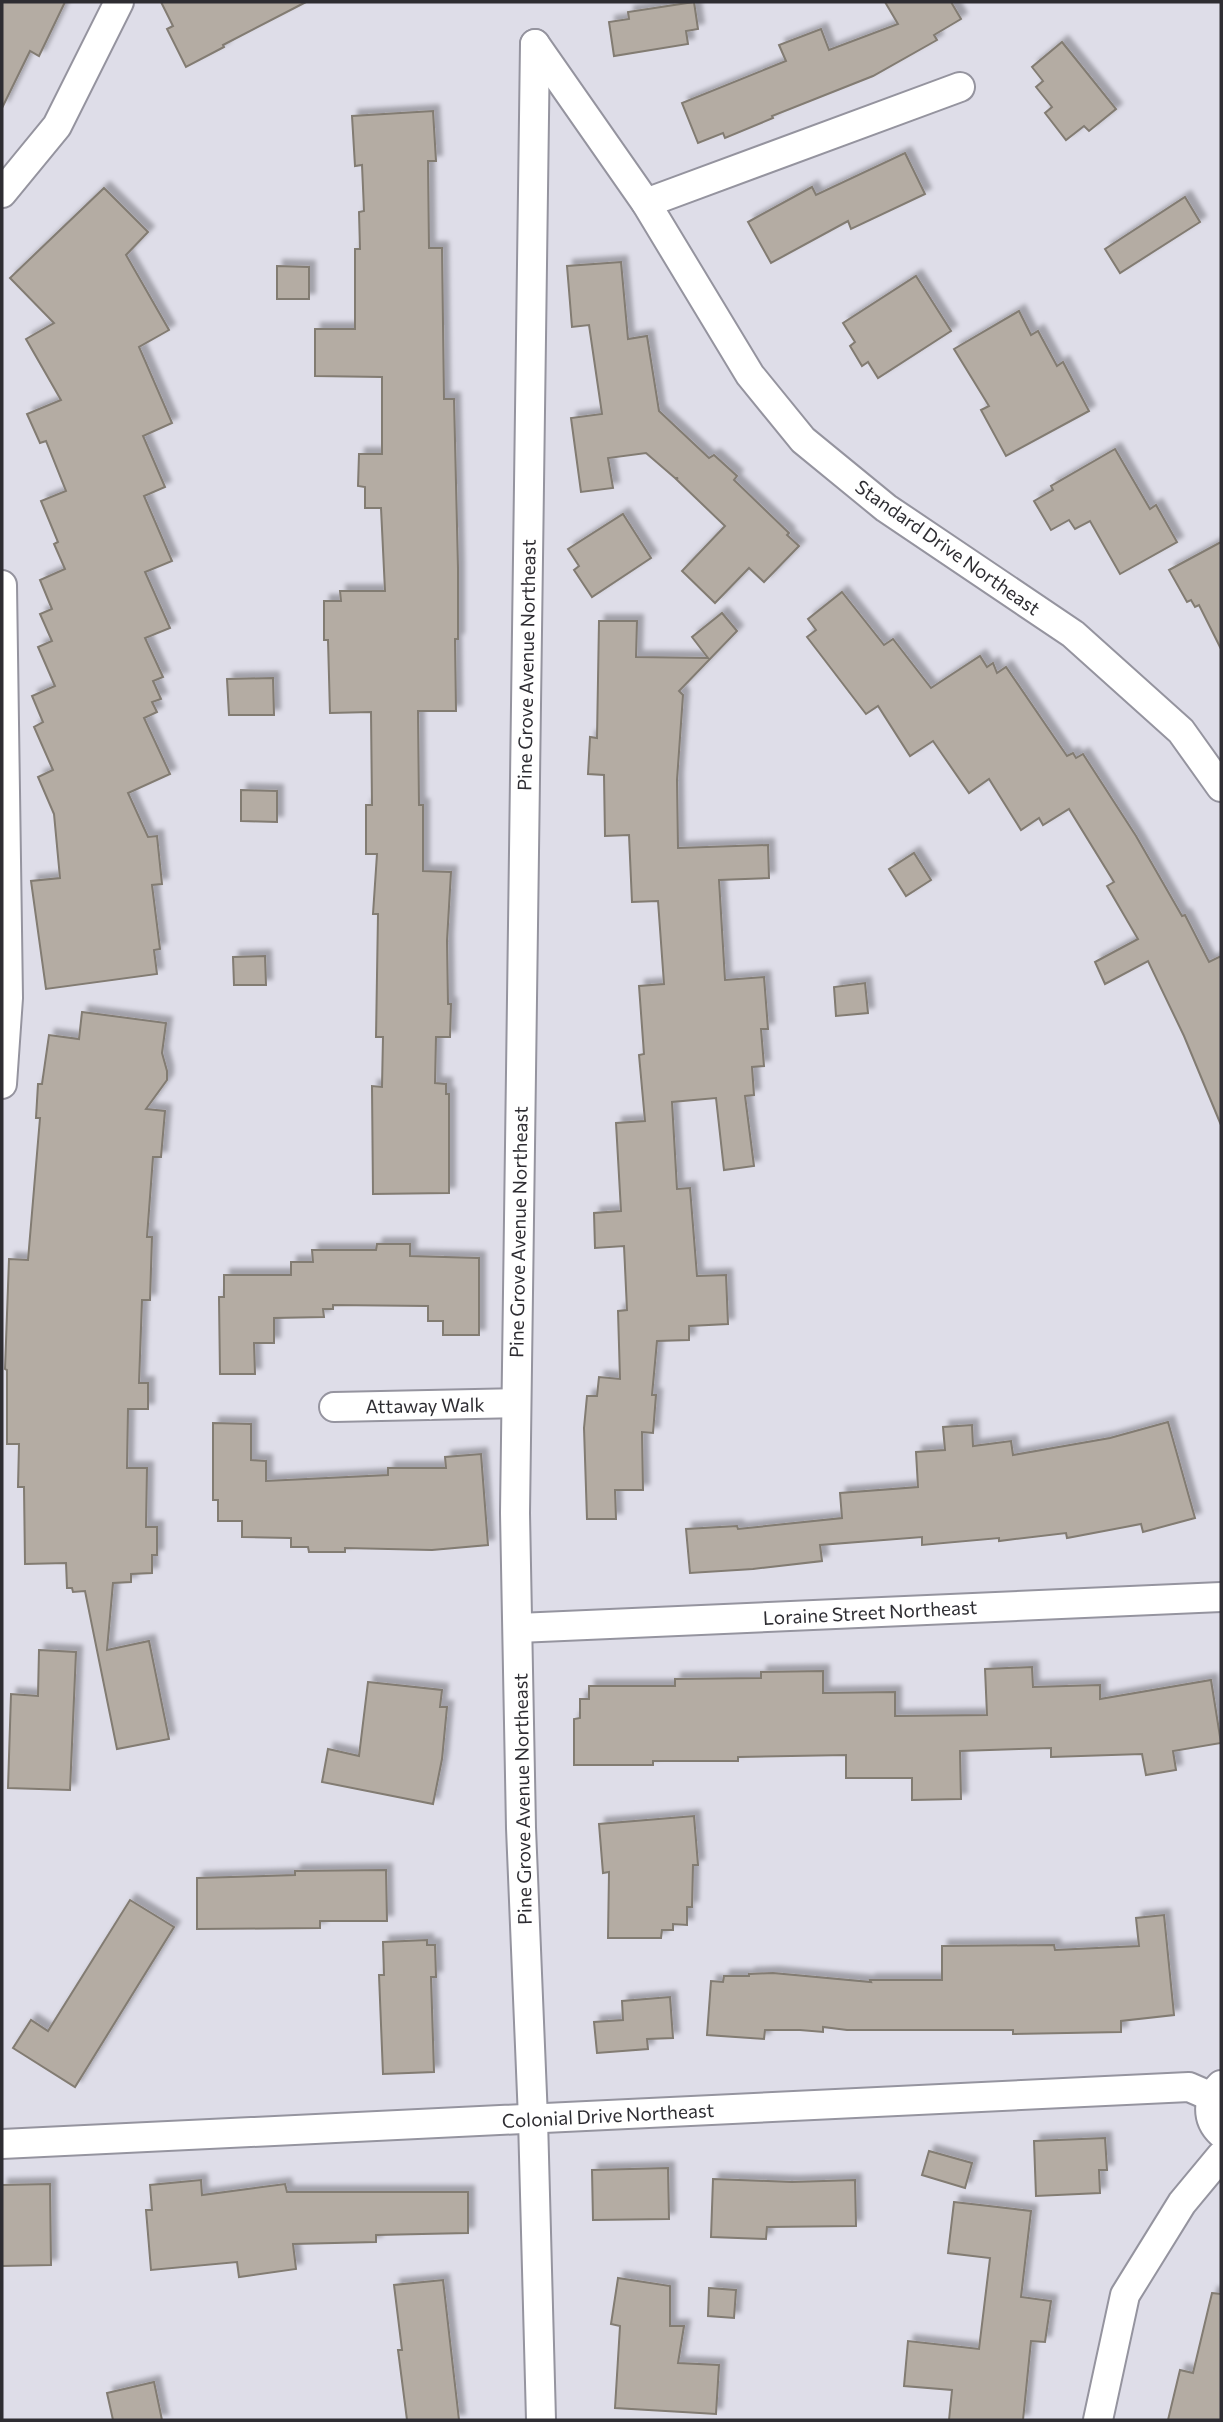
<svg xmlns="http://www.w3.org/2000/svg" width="1223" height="2422" viewBox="0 0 1223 2422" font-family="Commissioner,sans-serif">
  <defs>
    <filter id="shadow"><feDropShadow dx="6" dy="-6" stdDeviation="2" flood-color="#0004"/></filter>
  </defs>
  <rect width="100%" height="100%" fill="#dedde8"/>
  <g fill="#b4aca3" stroke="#827b72" stroke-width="2" filter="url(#shadow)">
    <path d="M2 2H65L39 56 30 51 2 108Z"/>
    <path d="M161 2H306L223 45 224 47 186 67 167 29 173 26Z"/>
    <path d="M694 2 698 29 686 31 688 44 614 56 609 22 629 19 628 12Z"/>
    <path d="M885 2H951L961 19 934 35 937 40 873 76 772 116 773 118 725 138 723 133 698 143 682 103 786 61 779 45 821 29 829 50 898 24Z"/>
    <path d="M1062 42 1116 109 1089 131 1084 126 1066 140 1045 113 1052 107 1036 87 1043 81 1032 67Z"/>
    <path d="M433 111 436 161H428L429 248H442L444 399H454L458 568V639H455L456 711H418L419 805H423V871L451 872 447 941 448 1004H451L450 1037H436L435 1083 446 1084V1094H449V1193L373 1194 372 1086 382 1087 383 1037H376L378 914H373L377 854H366V805H372L371 712 330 713 328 640H324V601H341L340 591H385L381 508H365V487L358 486 359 454H382V377L315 376V329H355V249H360L359 212 364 211 362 165 355 166 352 116Z"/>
    <path d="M905 153 925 194 851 229 848 221 771 263 748 222 812 187 816 195Z"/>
    <path d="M104 188 148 232 126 255 169 330 139 347 172 423 143 436 165 487 144 496 172 561 145 572 170 628 145 638 163 677 153 681 161 699 152 702 157 712 144 718 170 774 128 793 148 837 157 836 162 884 152 885 160 949 154 950 157 974 46 989 31 881 60 878 54 814 38 777 53 770 34 727 43 722 32 696 55 686 38 647 52 641 40 614 52 609 40 580 65 569 54 544 58 542 41 501 66 491 46 441 40 443 27 414 61 400 26 339 54 323 10 278Z"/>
    <path d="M1185 197 1200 222 1120 273 1105 249Z"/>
    <path d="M621 262 628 339 647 336 659 411 709 458 714 455 737 476 734 480 789 533 787 535 799 546 764 582 749 568 715 603 682 571 725 526 676 479 678 478H675L646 453 608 458 613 488 581 492 571 418 602 414 589 325 572 327 567 266Z"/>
    <path d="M277 266 309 267V299H277Z"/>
    <path d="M916 276 951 331 878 378 868 362 862 366 850 346 855 342 843 323Z"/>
    <path d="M1019 311 1031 335 1038 331 1057 366 1063 362 1089 411 1006 456 981 410 989 406 954 349Z"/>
    <path d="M1115 449 1150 509 1156 505 1177 542 1120 574 1090 521 1075 529 1069 520 1051 530 1034 501 1053 490 1051 486Z"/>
    <path d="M623 514 651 558 592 597 574 570 579 566 568 549Z"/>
    <path d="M1221 542V649L1199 605 1195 607 1191 600 1187 602 1169 570Z"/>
    <path d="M842 592 884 645 893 639 931 688 980 656 987 667 993 663 997 673 1006 667 1067 756 1073 753 1076 758 1083 754 1136 836 1182 916 1185 915 1209 962 1221 956V1125L1184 1036 1148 961 1105 984 1095 962 1138 939 1107 886 1114 882 1069 809 1043 825 1039 818 1021 830 989 779 969 793 933 741 910 756 878 706 866 714 807 637 816 630 808 619Z"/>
    <path d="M722 613 737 631 679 691 683 695 677 780 678 848 768 845 769 878 719 880 725 980 764 977 768 1029H761L764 1066 752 1067 754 1095 745 1096 754 1166 724 1170 716 1098 672 1102 677 1189 690 1188 697 1276 726 1275 728 1324 689 1326V1340L657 1341 652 1395H656L653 1433 642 1432 643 1490H615L616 1519H587L584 1428 587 1396H597L599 1377 620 1379 618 1311 627 1310 624 1246 595 1248 594 1213 621 1211 616 1123 645 1121 639 1055 644 1054 639 986 664 984 658 901 632 902 629 835 605 836 604 775 588 774 590 737 597 738 599 621H637L636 657 708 658 692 637Z"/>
    <path d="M273 678 274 715H229L227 679Z"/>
    <path d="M241 790 277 791V822L241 821Z"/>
    <path d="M914 853 931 880 906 896 889 869Z"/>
    <path d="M265 956 266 985H234L233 957Z"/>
    <path d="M865 983 868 1013 836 1016 834 987Z"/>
    <path d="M82 1012 166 1023 162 1053 167 1071V1080L146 1109 165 1111 161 1157H153L147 1237H152L150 1300H142L139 1383H148V1409H128L127 1468H147L146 1527H157V1555H152V1573L131 1574V1582L113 1583 107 1650 149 1641 169 1739 117 1749 85 1591 73 1592 72 1588H67L66 1563 25 1564 24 1487H18L19 1444H7V1370L5 1369 9 1259 28 1260 40 1118H36L38 1084H42L49 1035 79 1039Z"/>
    <path d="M377 1244H410V1256L479 1258V1335H443V1321H428V1306L333 1305V1309H323L324 1317 274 1318V1343H254L255 1374H220L219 1297H224V1275H291V1262H313L312 1250H376Z"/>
    <path d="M1168 1422 1195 1518 1143 1532 1141 1524 1067 1538 1066 1533 999 1541V1538L922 1545V1537L820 1545 822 1561 753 1569 690 1573 686 1529 737 1526 738 1529 842 1518 840 1493 918 1487 916 1452 945 1450 943 1427 972 1425 973 1446 1011 1441 1013 1455 1110 1438Z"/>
    <path d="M213 1423 251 1424V1460L266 1461V1481L388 1475V1468H446L445 1457 481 1454 488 1545 432 1550 345 1548V1552H309L308 1547H291V1538L242 1537V1521H218V1500H213Z"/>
    <path d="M39 1650 76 1652 70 1790 8 1788 11 1694 38 1696Z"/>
    <path d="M1032 1667 1033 1687 1100 1685V1699L1211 1680 1221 1743 1173 1751 1176 1770 1146 1775 1142 1754 1051 1757V1748L960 1751 961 1799 912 1800V1778H846V1755L738 1757V1761H653V1765H574V1719L580 1718V1699H589V1686H675V1679L761 1678V1672L823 1671V1693L895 1692V1716L987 1715 985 1669Z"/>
    <path d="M368 1682 442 1690 440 1707H447L442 1759 433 1804 322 1782 328 1749 359 1756Z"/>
    <path d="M694 1816 698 1865H693L692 1907H687V1925L673 1924V1930H662L661 1938H608L609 1872 603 1873 599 1824Z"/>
    <path d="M386 1870 387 1921H320V1928L197 1929V1878L295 1875V1871Z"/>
    <path d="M130 1900 174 1927 75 2087 13 2048 31 2020 48 2031Z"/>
    <path d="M1164 1915 1174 2015 1121 2021V2032L1013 2034V2030H847L823 2027V2032L800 2030H765L764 2039 707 2035 711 1981 723 1982 724 1976H749V1974L773 1973 871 1982 870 1980H942V1946L1054 1945 1055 1950 1139 1946 1136 1918Z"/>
    <path d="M427 1940V1945H435L436 1977H431L434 2072 383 2074 379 1975H384L383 1942Z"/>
    <path d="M670 1997 673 2038 647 2039 648 2049 597 2053 594 2022 623 2020 622 2001Z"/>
    <path d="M1105 2138 1107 2170H1099L1100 2193 1036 2196 1034 2141Z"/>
    <path d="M929 2151 972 2163 965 2188 922 2175Z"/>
    <path d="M668 2168 669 2219 593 2220 592 2170Z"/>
    <path d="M713 2179 792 2182 855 2180 856 2226 767 2227 766 2239 711 2237Z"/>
    <path d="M201 2180 202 2195 285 2184 287 2192H468V2233L376 2235V2242L293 2244 296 2269 239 2277 237 2262 151 2270 146 2210H152L150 2185Z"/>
    <path d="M50 2184 51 2265 2 2266V2185Z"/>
    <path d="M954 2202 1031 2211 1021 2297 1051 2301 1045 2342 1031 2341 1023 2420H949L952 2390 904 2386 908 2341 979 2349 990 2258 948 2253Z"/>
    <path d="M618 2278 670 2286V2326H684L678 2363 719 2365 716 2414 615 2408 620 2326 611 2324Z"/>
    <path d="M443 2280 459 2420H407L398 2350H402L394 2285Z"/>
    <path d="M709 2288 736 2290 734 2318 708 2316Z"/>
    <path d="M1212 2293 1221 2294V2420H1168L1180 2370 1193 2373Z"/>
    <path d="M154 2382 162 2420H113L107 2393Z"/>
  </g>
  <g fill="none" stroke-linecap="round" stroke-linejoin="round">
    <g stroke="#95949f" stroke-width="32">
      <g id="street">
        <path d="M535 44 515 1513 521 1828 533 2119 541 2420"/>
        <path d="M535 44 646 203 750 375 803 440 886 508 1073 634 1181 731 1221 787"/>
        <path d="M2 193 57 126 119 2"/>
        <path d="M646 203 960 87"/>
        <path d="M2 585 8 998 2 1084"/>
        <path d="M334 1407 516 1403"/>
        <path d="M518 1628 1221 1597"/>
        <path d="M1221 2085C1207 2099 1206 2119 1221 2133"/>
        <path d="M2 2144 1189 2087 1212 2097"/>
        <path d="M1098 2420 1125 2295 1182 2203 1221 2156"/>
      </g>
    </g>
    <use href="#street" stroke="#fff" stroke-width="28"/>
  </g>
  <g text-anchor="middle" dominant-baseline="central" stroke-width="6" stroke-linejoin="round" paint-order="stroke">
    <g font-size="19" fill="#2e2d32" stroke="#fff">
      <text transform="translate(948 547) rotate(35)">Standard Drive Northeast</text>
      <text transform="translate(526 665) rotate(-89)">Pine Grove Avenue Northeast</text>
      <text transform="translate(518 1232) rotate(-89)">Pine Grove Avenue Northeast</text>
      <text transform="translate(425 1405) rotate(-1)">Attaway Walk</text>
      <text transform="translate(870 1612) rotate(-3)">Loraine Street Northeast</text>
      <text transform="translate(522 1799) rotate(-91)">Pine Grove Avenue Northeast</text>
      <text transform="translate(608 2115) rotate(-3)">Colonial Drive Northeast</text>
    </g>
  </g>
  <rect width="1223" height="2422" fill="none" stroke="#2e2d32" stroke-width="7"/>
</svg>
